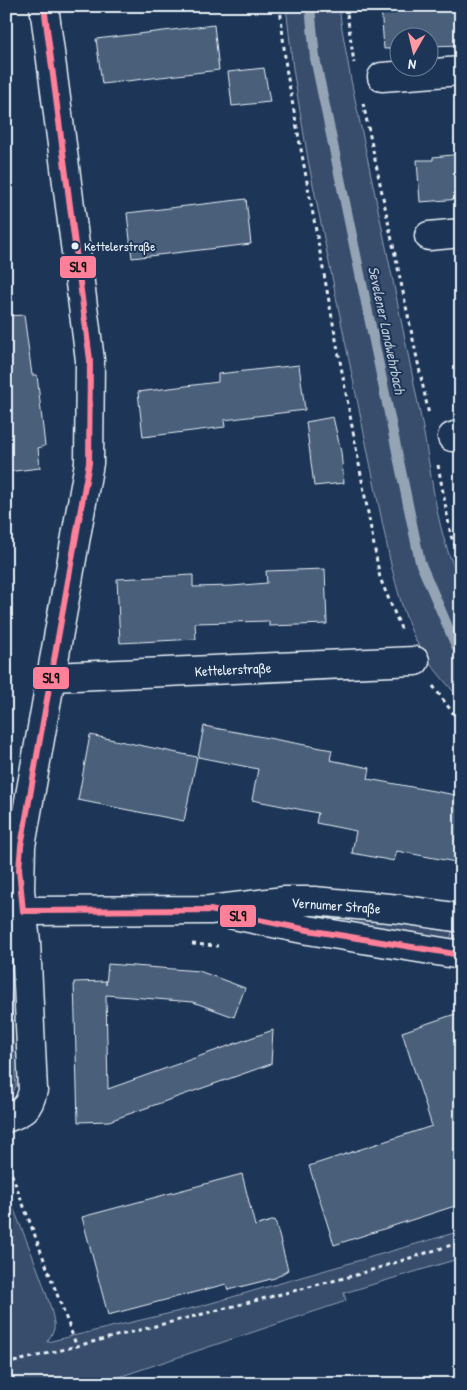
<svg xmlns="http://www.w3.org/2000/svg" width="467" height="1390" viewBox="0 0 467 1390" font-family="'Patrick Hand',sans-serif">
  <rect width="100%" height="100%" fill="#1d3557"/>
  <filter id="ink" filterUnits="userSpaceOnUse"><feTurbulence type="fractalNoise" baseFrequency=".02" numOctaves="2"/><feDisplacementMap in="SourceGraphic" scale="10" xChannelSelector="R" yChannelSelector="G"/><feConvolveMatrix kernelMatrix="1 2 1 2 8 2 1 2 1" color-interpolation-filters="sRGB"/></filter>
  <g filter="url(#ink)">
    <g fill="#374d6c" stroke="#909fb2">
      <path d="M286 6H339L342 29 351 80C375 194 399 309 422 423 432 473 436 537 461 581V700C443 680 425 659 413 635 403 612 397 588 391 565L309 165 293 69Z"/>
      <path d="M353 916 453 927 450 942 354 926 351 920Z"/>
      <path d="M6 980 10 995 15 1073 16 1086 12 1094 6 1086Z"/>
      <path d="M6 1191C15 1212 58 1313 54 1329 53 1333 49 1338 47 1342L201 1306 461 1231V1258L344 1293 346 1301 98 1384H6Z"/>
    </g>
    <g fill="none" stroke-linecap="round" stroke-linejoin="round">
      <path stroke="#95a4b5" stroke-width="10" d="M310 6 315 58 420 562 457 648 461 652"/>
    </g>
    <g fill="#495e7a" stroke="#e8f1f8">
      <path d="M381 6H461V45L430 46V38H400V48L384 49Z"/>
      <path d="M214 25 219 70 102 84 96 39Z"/>
      <path d="M264 68 270 102 232 106 228 72Z"/>
      <path d="M461 154V199L420 202 417 160H433V157Z"/>
      <path d="M246 199 251 244 132 258 127 213Z"/>
      <path d="M24 315 32 375H37L45 446 38 448 40 468 6 472V316Z"/>
      <path d="M299 365 305 410 224 420 225 427 143 437 138 392 218 382V374Z"/>
      <path d="M333 417 341 452 344 483 314 486 306 422Z"/>
      <path d="M325 569 327 624 269 626V621L195 623 196 639 120 643 117 579 193 575V587L232 586 267 583 266 571Z"/>
      <path d="M204 726 332 750 330 760 370 768 368 779 461 796V863L397 851 394 861 352 853 356 831 316 823 318 813 252 800 258 769 198 757Z"/>
      <path d="M90 735 197 757 184 821 78 800Z"/>
      <path d="M108 964 199 971 245 988 234 1017 193 1002 106 995 108 1089 273 1030 271 1064 109 1121 78 1122 74 982 106 981V985Z"/>
      <path d="M461 1012V1204L334 1245 309 1166 432 1126 402 1032Z"/>
      <path d="M242 1174 255 1226 275 1220 288 1270 275 1278 228 1290 226 1284 108 1315 82 1217Z"/>
    </g>
    <g fill="none" stroke-linecap="round" stroke-linejoin="round">
      <g stroke="#e8f1f8" stroke-width="31">
        <g id="minor">
          <path d="M382 77 461 71"/>
          <path d="M429 236 461 233"/>
          <path d="M452 437 461 434"/>
          <path d="M52 677 415 661"/>
          <path d="M6 913 23 911 210 910 284 901H314L400 909 461 918"/>
          <path d="M229 914 308 930 461 955"/>
          <path d="M6 1118C24 1112 29 1108 33 1090L26 942 20 890 21 846 89 463 90 360 44 6"/>
        </g>
      </g>
      <g stroke="#e8f1f8" stroke-width="3" stroke-dasharray="4 4" stroke-linecap="butt">
        <path d="M280 6 286 68 380 578 402 631"/>
        <path d="M346 6 354 63"/>
        <path d="M363 103 429 415"/>
        <path d="M438 465 451 536 461 558"/>
        <path d="M433 686 461 724"/>
        <path d="M192 944 218 946"/>
        <path d="M6 1159 77 1347"/>
        <path d="M6 1364 356 1275 461 1242"/>
      </g>
      <use href="#minor" stroke="#1d3557" stroke-width="28"/>
      <g stroke="#1d3557" stroke-width="10">
        <path id="bus-1" d="M44 6 90 360 89 463 21 846 19 869 23 911 210 910 308 930 461 955"/>
      </g>
      <use href="#bus-1" stroke="#ff8098" stroke-width="6"/>
    </g>
  </g>
  <circle fill="#e8f1f8" stroke="#1d3557" stroke-width="2" cx="75" cy="246" r="4.5"/>
  <g text-anchor="middle" dominant-baseline="central" stroke-width="4" stroke-linejoin="round" paint-order="stroke">
    <g font-size="13" fill="#e8f1f8" stroke="#1d3557" text-anchor="start">
      <text x="84" y="246">Kettelerstraße</text>
    </g>
    <g font-size="14" fill="#e8f1f8" stroke="#1d3557">
      <text transform="translate(233 669) rotate(-3)">Kettelerstraße</text>
      <text transform="translate(336 905) rotate(4)">Vernumer Straße</text>
    </g>
    <g font-size="15" font-style="italic" fill="#b7c4d1" stroke="#1d3557">
      <text transform="translate(387 330) rotate(78)">Sevelener Landwehrbach</text>
    </g>
  </g>
  <g stroke="#1d3557" stroke-width="2">
    <rect x="59" y="255" width="38" height="24" rx="5" fill="#ff8098"/>
    <rect x="32" y="666" width="38" height="24" rx="5" fill="#ff8098"/>
    <rect x="219" y="904" width="38" height="24" rx="5" fill="#ff8098"/>
  </g>
  <g font-size="14" text-anchor="middle" font-weight="bold" fill="#111">
    <text x="78" y="272">SL9</text>
    <text x="51" y="683">SL9</text>
    <text x="238" y="921">SL9</text>
  </g>
  <rect width="467" height="1390" fill="none" stroke="#1d3557" stroke-width="25"/>
  <rect x="12" y="12" width="442" height="1365" fill="none" stroke="#e8f1f8" stroke-width="2" filter="url(#ink)"/>
  <g transform="translate(414 52) rotate(188)"><circle r="24" fill="#1d3557" stroke="#6e8097"/>
  <path d="M0-4L9 19L0 12L-9 19Z" fill="#ff9aa2"/>
  <text y="-8" font-size="14" font-weight="bold" text-anchor="middle" fill="#e8f1f8">N</text>
  </g>
</svg>
